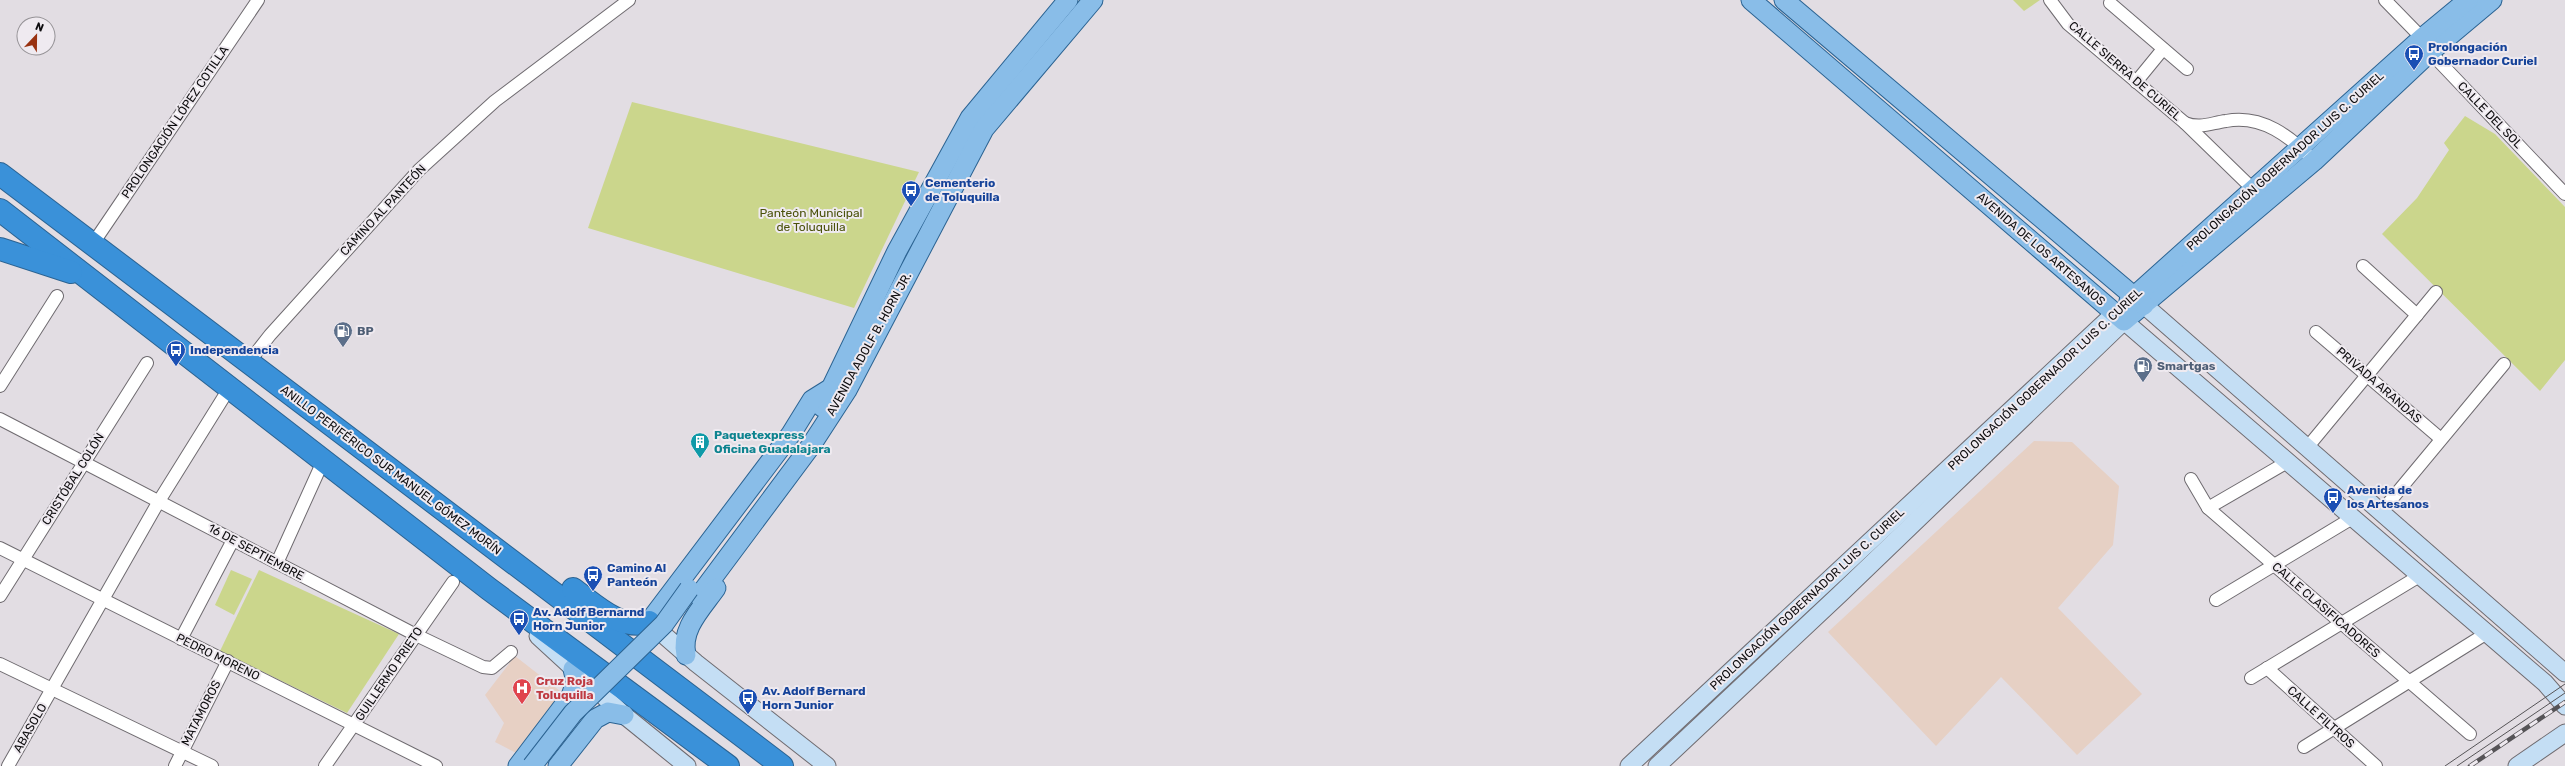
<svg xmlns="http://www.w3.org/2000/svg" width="2565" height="766" viewBox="0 0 2565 766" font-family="Rubik,sans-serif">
  <rect width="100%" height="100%" fill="#e2dde3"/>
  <path fill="#e6d0c4" d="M2034 441 2072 442 2119 486 2113 545 2058 608 2142 694 2077 755 2001 677 1936 746 1828 632Z"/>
  <path fill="#e7d0c4" d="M515 656 560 691 547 714 518 754 495 742 504 723 485 695Z"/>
  <g fill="#cbd68c">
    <path d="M2013 0H2040L2024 11Z"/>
    <path d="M632 102 919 172 854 308 588 228Z"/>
    <path d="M2465 116 2495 134 2565 207V360L2540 391 2382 234 2417 198 2449 150 2444 143Z"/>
    <path d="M231 570 252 579 234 615 215 605Z"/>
    <path d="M259 570 399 634 347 713 220 651Z"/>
  </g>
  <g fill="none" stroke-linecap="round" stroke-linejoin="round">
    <g stroke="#6f6b70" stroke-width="14">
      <g id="street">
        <path d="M2050 0 2068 24 2185 123 2258 194"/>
        <path d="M2385 0 2422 38 2430 52 2565 194"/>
        <path d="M2110 3 2187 69"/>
        <path d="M2136 82 2163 49"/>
        <path d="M2185 123C2200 129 2211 123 2226 121 2262 114 2291 137 2314 161"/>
        <path d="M92 245 258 0"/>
        <path d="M2363 266 2417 315"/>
        <path d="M2316 332 2441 439"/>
        <path d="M248 363 270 335 419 170 495 101 629 0"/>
        <path d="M0 386 57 296"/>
        <path d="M0 419 416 635 483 667 492 668 511 652"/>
        <path d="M2306 449 2436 292"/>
        <path d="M2191 479 2208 508 2470 734"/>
        <path d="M2208 508 2289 461"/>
        <path d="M2381 512 2504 364"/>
        <path d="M0 548 436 766"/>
        <path d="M277 563 324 459"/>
        <path d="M0 596 147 363"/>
        <path d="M2216 600 2354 517"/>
        <path d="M181 639 233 540"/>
        <path d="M0 664 212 766"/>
        <path d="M2267 668 2376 766"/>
        <path d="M2251 678 2421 575"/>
        <path d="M2304 747 2487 633"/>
        <path d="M8 766 159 501 230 387"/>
        <path d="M175 766 228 661"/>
        <path d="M325 766 453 582"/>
      </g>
    </g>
    <g stroke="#6f6b70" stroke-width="19">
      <g id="secondary">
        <path d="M2144 305 2565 673"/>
        <path d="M649 622 696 663 827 766"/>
        <path d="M538 636 624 715 687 766"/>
        <path d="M1629 766 2115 313"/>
        <path d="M1657 766 1840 594 2124 321 2545 683 2565 706"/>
        <path d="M2517 766 2565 733"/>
      </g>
    </g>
    <g stroke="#2b6392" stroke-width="21">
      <g id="primary">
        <path d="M1751 0 2124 321 2314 161 2430 52 2492 0"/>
        <path d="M1784 0 2144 305"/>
        <path d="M2129 301 2422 38 2468 0"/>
        <path d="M822 407 897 251 970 118 1068 0"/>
        <path d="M699 596 810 447 847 390 984 129 1093 0"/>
        <path d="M649 622 791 434 812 400 828 390"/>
        <path d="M686 655C680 629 702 608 716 588"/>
        <path d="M518 766 571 696 576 682 573 669"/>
        <path d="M558 766 595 719 608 712 624 715"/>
      </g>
    </g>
    <g stroke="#2b6392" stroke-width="24">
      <g id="highway">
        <path d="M0 174 782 766"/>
        <path d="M0 210 489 589 728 766"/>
        <path d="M0 249 71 272"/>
        <path d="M573 589C595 605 621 631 649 622"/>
      </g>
    </g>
    <use href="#street" stroke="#fff" stroke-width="12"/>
    <use href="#secondary" stroke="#c4def4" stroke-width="17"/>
    <use href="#primary" stroke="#89bde8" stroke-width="19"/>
    <use href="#highway" stroke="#3a91d9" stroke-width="22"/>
    <g stroke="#565457" stroke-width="1">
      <path d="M2445 766 2565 684"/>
      <path d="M2457 766 2565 693"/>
    </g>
    <g stroke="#565457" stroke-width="4.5">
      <path id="rail" d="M2470 766 2565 702"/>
    </g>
    <use href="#rail" stroke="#efeaf0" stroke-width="3" stroke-dasharray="9" stroke-linecap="butt"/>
    <g stroke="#2b6392" stroke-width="21" stroke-linecap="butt">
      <path id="primary-bridge" d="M532 766 573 713 664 624 689 589"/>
    </g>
    <use href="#primary-bridge" stroke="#89bde8" stroke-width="19"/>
  </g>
  <defs>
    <g id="bus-pin" transform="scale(1)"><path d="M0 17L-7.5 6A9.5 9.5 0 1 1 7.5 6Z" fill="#1a4fb4" stroke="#efeaf0"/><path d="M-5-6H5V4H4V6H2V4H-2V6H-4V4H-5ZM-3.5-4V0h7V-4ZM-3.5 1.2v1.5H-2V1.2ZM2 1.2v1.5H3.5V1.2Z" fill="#fff"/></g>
    <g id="fuel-pin" transform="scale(1)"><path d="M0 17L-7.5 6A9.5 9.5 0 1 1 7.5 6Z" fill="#5c6f8a" stroke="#efeaf0"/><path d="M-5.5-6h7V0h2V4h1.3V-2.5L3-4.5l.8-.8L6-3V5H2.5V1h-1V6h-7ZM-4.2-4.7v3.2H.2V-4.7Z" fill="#fff"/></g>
    <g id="building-pin" transform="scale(1)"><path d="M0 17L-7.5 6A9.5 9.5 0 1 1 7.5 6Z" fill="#0f9aa8" stroke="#efeaf0"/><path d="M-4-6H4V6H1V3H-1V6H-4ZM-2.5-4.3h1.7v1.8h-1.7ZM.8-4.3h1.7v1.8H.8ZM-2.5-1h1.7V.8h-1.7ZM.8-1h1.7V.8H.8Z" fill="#fff"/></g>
    <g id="hospital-pin" transform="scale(1)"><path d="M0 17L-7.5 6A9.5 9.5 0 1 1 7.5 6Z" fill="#e0444e" stroke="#efeaf0"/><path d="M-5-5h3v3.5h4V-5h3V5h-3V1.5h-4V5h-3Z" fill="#fff"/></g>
  </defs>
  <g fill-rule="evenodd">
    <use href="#bus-pin" x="2414" y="54"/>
    <use href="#bus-pin" x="911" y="190"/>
    <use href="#fuel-pin" x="343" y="331"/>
    <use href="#bus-pin" x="176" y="350"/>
    <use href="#fuel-pin" x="2143" y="366"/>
    <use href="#building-pin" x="700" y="442"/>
    <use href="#bus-pin" x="2333" y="497"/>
    <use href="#bus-pin" x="593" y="575"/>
    <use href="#bus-pin" x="519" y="619"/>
    <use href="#hospital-pin" x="522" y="688"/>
    <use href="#bus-pin" x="748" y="698"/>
  </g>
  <g text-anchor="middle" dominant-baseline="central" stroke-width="4" stroke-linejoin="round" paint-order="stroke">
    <g font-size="12" font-weight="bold" fill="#164399" stroke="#efeaf0" text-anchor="start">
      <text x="2428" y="47">Prolongación<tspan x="2428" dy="14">Gobernador Curiel</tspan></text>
      <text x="925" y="183">Cementerio<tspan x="925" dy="14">de Toluquilla</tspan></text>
      <text x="190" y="350">Independencia</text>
      <text x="2347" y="490">Avenida de<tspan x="2347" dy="14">los Artesanos</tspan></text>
      <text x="607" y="568">Camino Al<tspan x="607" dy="14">Panteón</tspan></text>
      <text x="533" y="612">Av. Adolf Bernarnd<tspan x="533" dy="14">Horn Junior</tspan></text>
      <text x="762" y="691">Av. Adolf Bernard<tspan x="762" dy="14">Horn Junior</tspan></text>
    </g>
    <g font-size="12" fill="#0e0d0f" stroke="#efeaf0">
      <text transform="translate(2125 71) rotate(41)">CALLE SIERRA DE CURIEL</text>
      <text transform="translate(2490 115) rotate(46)">CALLE DEL SOL</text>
      <text transform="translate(175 122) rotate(-56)">PROLONGACIÓN LÓPEZ COTILLA</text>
      <text transform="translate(2285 161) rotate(-42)">PROLONGACIÓN GOBERNADOR LUIS C. CURIEL</text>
      <text transform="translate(383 210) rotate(-47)">CAMINO AL PANTEÓN</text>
      <text transform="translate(2041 249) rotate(41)">AVENIDA DE LOS ARTESANOS</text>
      <text transform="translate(869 344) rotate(-61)">AVENIDA ADOLF B. HORN JR.</text>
      <text transform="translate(2045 379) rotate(-43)">PROLONGACIÓN GOBERNADOR LUIS C. CURIEL</text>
      <text transform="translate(2379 385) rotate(41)">PRIVADA ARANDAS</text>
      <text transform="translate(391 470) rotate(37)">ANILLO PERIFÉRICO SUR MANUEL GÓMEZ MORÍN</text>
      <text transform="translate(73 479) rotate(-58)">CRISTÓBAL COLÓN</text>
      <text transform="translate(256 552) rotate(28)">16 DE SEPTIEMBRE</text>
      <text transform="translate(1807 599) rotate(-43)">PROLONGACIÓN GOBERNADOR LUIS C. CURIEL</text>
      <text transform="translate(2326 610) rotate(41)">CALLE CLASIFICADORES</text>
      <text transform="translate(218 657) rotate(26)">PEDRO MORENO</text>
      <text transform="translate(389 674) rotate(-56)">GUILLERMO PRIETO</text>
      <text transform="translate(201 713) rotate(-63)">MATAMOROS</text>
      <text transform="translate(2321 717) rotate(42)">CALLE FILTROS</text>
      <text transform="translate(30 728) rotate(-60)">ABASOLO</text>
    </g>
    <g font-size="12" fill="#4b520a" stroke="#efeaf0">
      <text x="811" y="213">Panteón Municipal<tspan x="811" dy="14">de Toluquilla</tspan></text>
    </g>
    <g font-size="12" font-weight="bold" fill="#4e5e75" stroke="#efeaf0" text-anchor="start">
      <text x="357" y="331">BP</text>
      <text x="2157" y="366">Smartgas</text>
    </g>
    <g font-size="12" font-weight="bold" fill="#0d838f" stroke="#efeaf0" text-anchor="start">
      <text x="714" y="435">Paquetexpress<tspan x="714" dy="14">Oficina Guadalajara</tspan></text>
    </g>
    <g font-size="12" font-weight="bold" fill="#be3a42" stroke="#efeaf0" text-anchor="start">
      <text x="536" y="681">Cruz Roja<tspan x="536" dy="14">Toluquilla</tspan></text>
    </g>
  </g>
  <g transform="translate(36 36) rotate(22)"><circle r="19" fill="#efeaf0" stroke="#959296"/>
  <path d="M0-3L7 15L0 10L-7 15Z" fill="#993211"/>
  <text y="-6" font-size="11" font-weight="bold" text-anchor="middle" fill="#0e0d0f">N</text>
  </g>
</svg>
